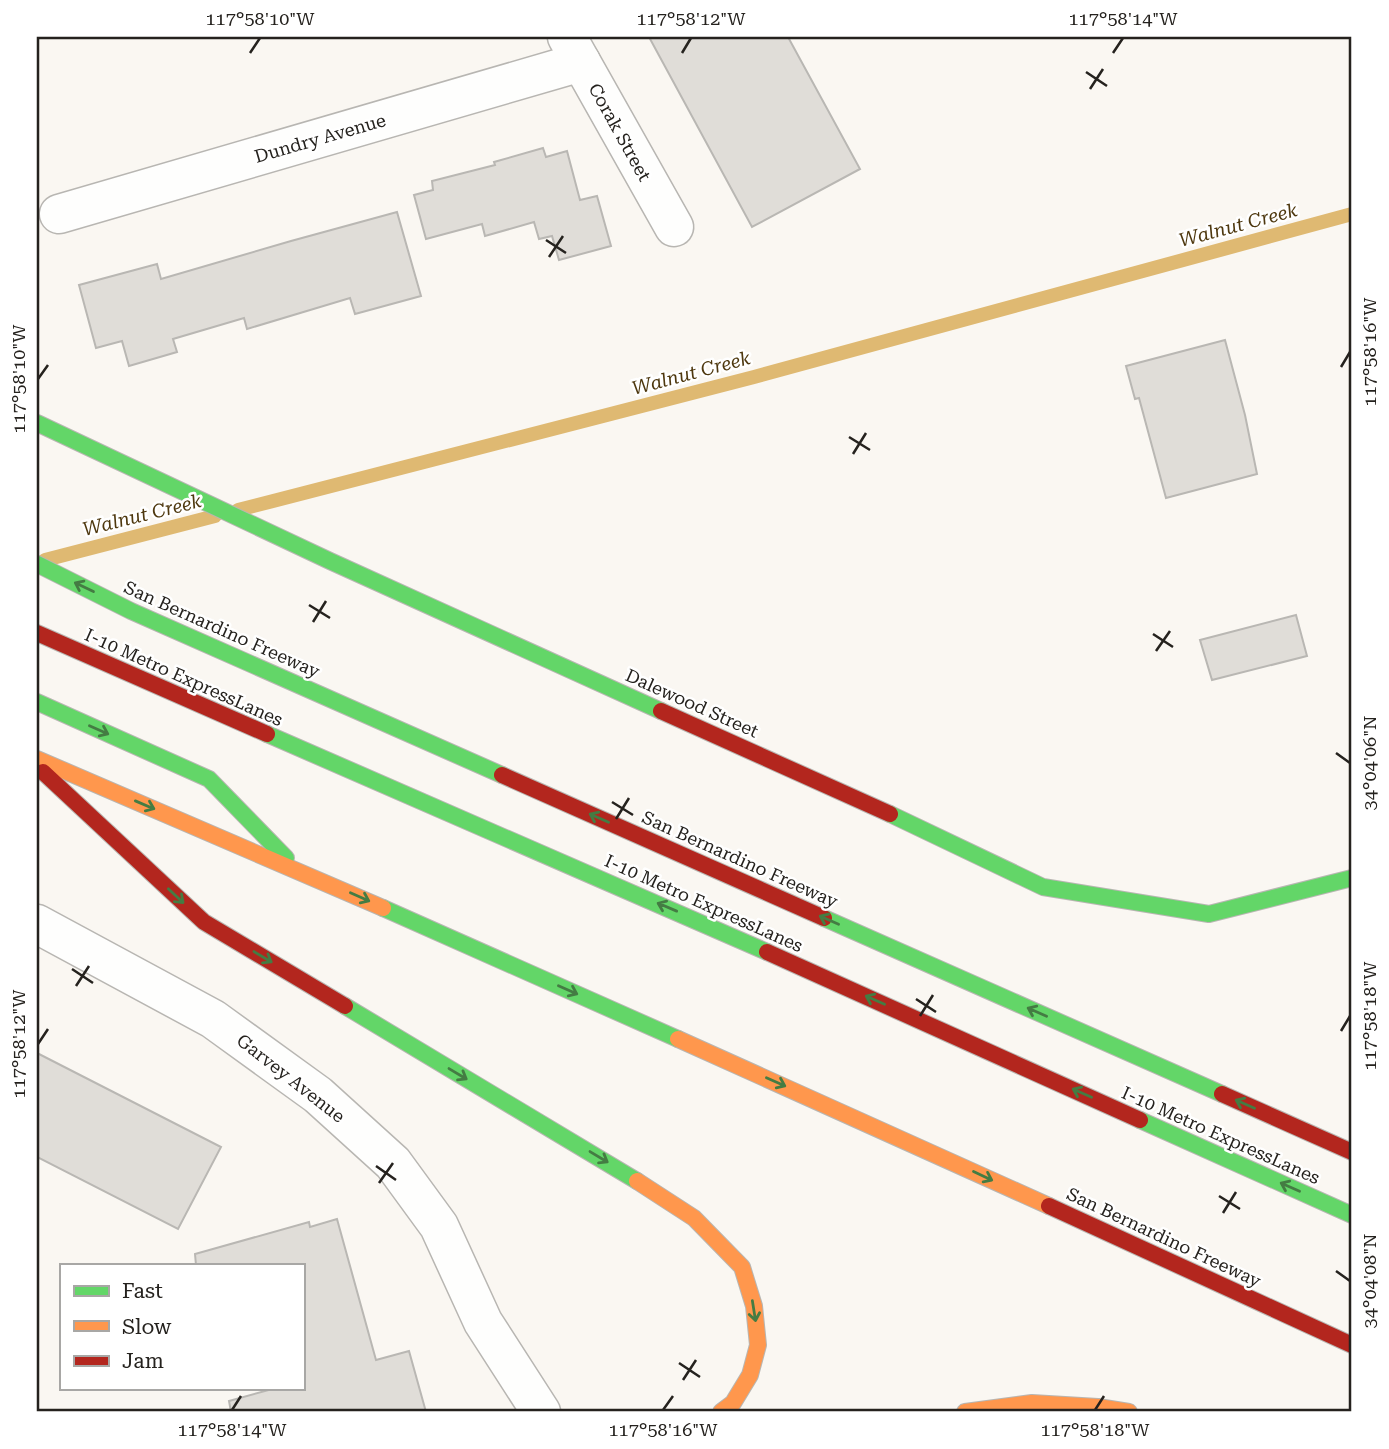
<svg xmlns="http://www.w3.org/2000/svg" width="1389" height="1449" viewBox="0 0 1389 1449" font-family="'Roboto Serif',serif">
  <rect width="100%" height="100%" fill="#faf7f2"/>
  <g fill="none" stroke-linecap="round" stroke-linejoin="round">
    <g stroke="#dfb972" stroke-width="14">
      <path d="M238 510 754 377 1352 214"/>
      <path d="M45 560 215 516"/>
    </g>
  </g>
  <g fill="#e0ddd8" stroke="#b9b7b3" stroke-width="2">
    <path d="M649 37H788L860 169 752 227Z"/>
    <path d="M543 148 546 157 567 151 580 200 597 196 611 246 559 260 552 236 539 239 534 222 485 236 482 224 426 239 414 195 433 190 432 181 495 165 494 162Z"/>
    <path d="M397 212 421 296 355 314 350 298 247 329 244 318 173 339 177 352 129 366 122 341 96 348 79 285 157 264 161 279 291 241Z"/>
    <path d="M1225 340 1245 415 1257 474 1166 498 1139 398 1135 399 1126 366Z"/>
    <path d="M1296 615 1307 656 1212 680 1200 640Z"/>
    <path d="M37 1053 221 1147 178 1229 37 1157Z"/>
    <path d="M337 1219 376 1360 409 1351 426 1412H231L229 1401 276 1388H303V1265H196L195 1254 309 1222 310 1227Z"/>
  </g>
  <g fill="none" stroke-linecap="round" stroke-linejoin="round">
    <g stroke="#b8b6b2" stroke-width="41">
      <g id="street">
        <path d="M567 37 674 227"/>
        <path d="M59 214 581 62"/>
        <path d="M37 924 213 1019 318 1095 393 1163 439 1226 483 1322 541 1412"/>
      </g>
    </g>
    <g stroke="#b8b6b2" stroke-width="18">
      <g id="fast">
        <path d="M37 423 330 561 661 711"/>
        <path d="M37 564 131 611 502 775"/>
        <path d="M37 702 209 779 286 858"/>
        <path d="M267 734 767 952"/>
        <path d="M890 814 1043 887 1209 914 1352 878"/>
        <path d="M383 908 678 1039"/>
        <path d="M824 918 1222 1094"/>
        <path d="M345 1006 637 1181"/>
        <path d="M1140 1120 1352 1215"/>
      </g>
    </g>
    <g stroke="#b8b6b2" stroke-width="18">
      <g id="slow">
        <path d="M37 759 383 908"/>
        <path d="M678 1039 1049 1206"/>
        <path d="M637 1181 694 1218 742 1267 754 1306 758 1345 750 1375 733 1403 721 1412"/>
        <path d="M965 1412 1032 1403 1098 1407 1129 1412"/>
      </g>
    </g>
    <g stroke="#b8b6b2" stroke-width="18">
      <g id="jam">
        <path d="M37 633 267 734"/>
        <path d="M661 711 890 814"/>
        <path d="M43 772 204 922 345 1006"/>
        <path d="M502 775 824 918"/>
        <path d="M767 952 1140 1120"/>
        <path d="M1222 1094 1352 1152"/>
        <path d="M1049 1206 1352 1345"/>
      </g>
    </g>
    <use href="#street" stroke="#fefefd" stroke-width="38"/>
    <use href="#fast" stroke="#63d668" stroke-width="16"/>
    <use href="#slow" stroke="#ff974d" stroke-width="16"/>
    <use href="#jam" stroke="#b3261e" stroke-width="16"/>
  </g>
  <defs><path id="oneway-shaft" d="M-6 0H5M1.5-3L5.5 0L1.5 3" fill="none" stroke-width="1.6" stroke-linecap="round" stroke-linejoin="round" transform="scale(1.75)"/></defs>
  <g stroke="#447c43">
    <use href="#oneway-shaft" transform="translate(84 587) rotate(-154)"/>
    <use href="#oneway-shaft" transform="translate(99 730) rotate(24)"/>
    <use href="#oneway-shaft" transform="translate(145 805) rotate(23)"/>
    <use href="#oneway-shaft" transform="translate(599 818) rotate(-156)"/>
    <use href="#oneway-shaft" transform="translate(176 896) rotate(43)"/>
    <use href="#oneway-shaft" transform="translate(360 897) rotate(24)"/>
    <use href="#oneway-shaft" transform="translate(667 907) rotate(-157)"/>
    <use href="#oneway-shaft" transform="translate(829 920) rotate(-156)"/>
    <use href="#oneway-shaft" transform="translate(263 957) rotate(31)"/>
    <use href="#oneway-shaft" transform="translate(568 990) rotate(24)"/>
    <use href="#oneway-shaft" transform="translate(875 1000) rotate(-156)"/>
    <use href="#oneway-shaft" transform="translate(1037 1012) rotate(-156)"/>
    <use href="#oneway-shaft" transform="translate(458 1074) rotate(31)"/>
    <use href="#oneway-shaft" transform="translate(776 1082) rotate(24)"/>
    <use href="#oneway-shaft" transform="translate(1082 1093) rotate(-156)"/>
    <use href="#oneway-shaft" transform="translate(1245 1104) rotate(-156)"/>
    <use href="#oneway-shaft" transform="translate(599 1157) rotate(31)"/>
    <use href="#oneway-shaft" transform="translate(983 1176) rotate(25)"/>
    <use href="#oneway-shaft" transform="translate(1290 1187) rotate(-156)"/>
    <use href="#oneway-shaft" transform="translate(754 1311) rotate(81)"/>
  </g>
  <path fill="none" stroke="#25221e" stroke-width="2.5" d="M250 53 260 38M682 53 691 38M1113 53 1123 38M1086 72 1107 86M1090 89 1103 69M546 240 566 253M549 257 563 236M1341 367 1350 352M38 379 48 365M849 437 870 450M853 454 866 433M309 605 330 618M313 622 326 601M1153 634 1173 647M1156 651 1170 631M1336 753 1350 763M612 802 633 815M616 819 629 798M72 969 93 983M76 986 89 966M916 999 936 1012M920 1016 933 995M1341 1031 1350 1016M38 1044 48 1029M376 1166 396 1180M379 1183 393 1163M1219 1196 1240 1209M1223 1213 1236 1192M1336 1271 1350 1281M679 1363 700 1377M683 1380 696 1360M232 1410 241 1396M663 1410 673 1396M1095 1410 1104 1396"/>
  <g text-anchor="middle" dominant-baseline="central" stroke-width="5" stroke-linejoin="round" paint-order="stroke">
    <g font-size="18" fill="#25221e" stroke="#fff">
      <text transform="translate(620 132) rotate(61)">Corak Street</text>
      <text transform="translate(320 138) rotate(-16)">Dundry Avenue</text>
      <text transform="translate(222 629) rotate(24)">San Bernardino Freeway</text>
      <text transform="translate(184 677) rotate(24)">I-10 Metro ExpressLanes</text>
      <text transform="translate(692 703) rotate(24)">Dalewood Street</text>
      <text transform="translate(740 859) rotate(24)">San Bernardino Freeway</text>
      <text transform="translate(704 903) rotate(24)">I-10 Metro ExpressLanes</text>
      <text transform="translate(291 1078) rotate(38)">Garvey Avenue</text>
      <text transform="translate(1221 1135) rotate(24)">I-10 Metro ExpressLanes</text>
      <text transform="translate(1164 1237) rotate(25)">San Bernardino Freeway</text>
    </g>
    <g font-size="19" font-style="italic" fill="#4e380f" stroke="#fff">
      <text transform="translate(1238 225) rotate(-15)">Walnut Creek</text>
      <text transform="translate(691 373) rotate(-15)">Walnut Creek</text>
      <text transform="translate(142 515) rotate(-14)">Walnut Creek</text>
    </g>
  </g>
  <rect width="1389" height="1449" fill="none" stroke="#ffffff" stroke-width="77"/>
  <rect x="60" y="1264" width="245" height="126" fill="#ffffff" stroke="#a8a7a5" stroke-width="2"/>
  <rect x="74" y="1286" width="35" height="10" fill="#63d668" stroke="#a8a7a5" stroke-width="2"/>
  <text x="122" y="1298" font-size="21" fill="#25221e">Fast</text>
  <rect x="74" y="1321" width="35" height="10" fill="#ff974d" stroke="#a8a7a5" stroke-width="2"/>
  <text x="122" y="1334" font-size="21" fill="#25221e">Slow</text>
  <rect x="74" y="1356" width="35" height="10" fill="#b3261e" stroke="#a8a7a5" stroke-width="2"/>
  <text x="122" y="1368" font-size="21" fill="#25221e">Jam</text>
  <rect x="38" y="38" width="1312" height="1372" fill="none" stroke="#25221e" stroke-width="2.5"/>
  <g font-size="18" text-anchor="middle" fill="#25221e">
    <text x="260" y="25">117°58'10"W</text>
    <text x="691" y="25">117°58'12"W</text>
    <text x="1123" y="25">117°58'14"W</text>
    <text transform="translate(1370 352) rotate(-90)" y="6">117°58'16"W</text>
    <text transform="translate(19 379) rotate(-90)" y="6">117°58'10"W</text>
    <text transform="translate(1370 763) rotate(-90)" y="6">34°04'06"N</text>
    <text transform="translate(1370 1016) rotate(-90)" y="6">117°58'18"W</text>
    <text transform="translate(19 1044) rotate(-90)" y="6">117°58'12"W</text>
    <text transform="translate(1370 1281) rotate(-90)" y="6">34°04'08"N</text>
    <text x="232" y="1436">117°58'14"W</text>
    <text x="663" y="1436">117°58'16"W</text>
    <text x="1095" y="1436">117°58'18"W</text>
  </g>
</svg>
